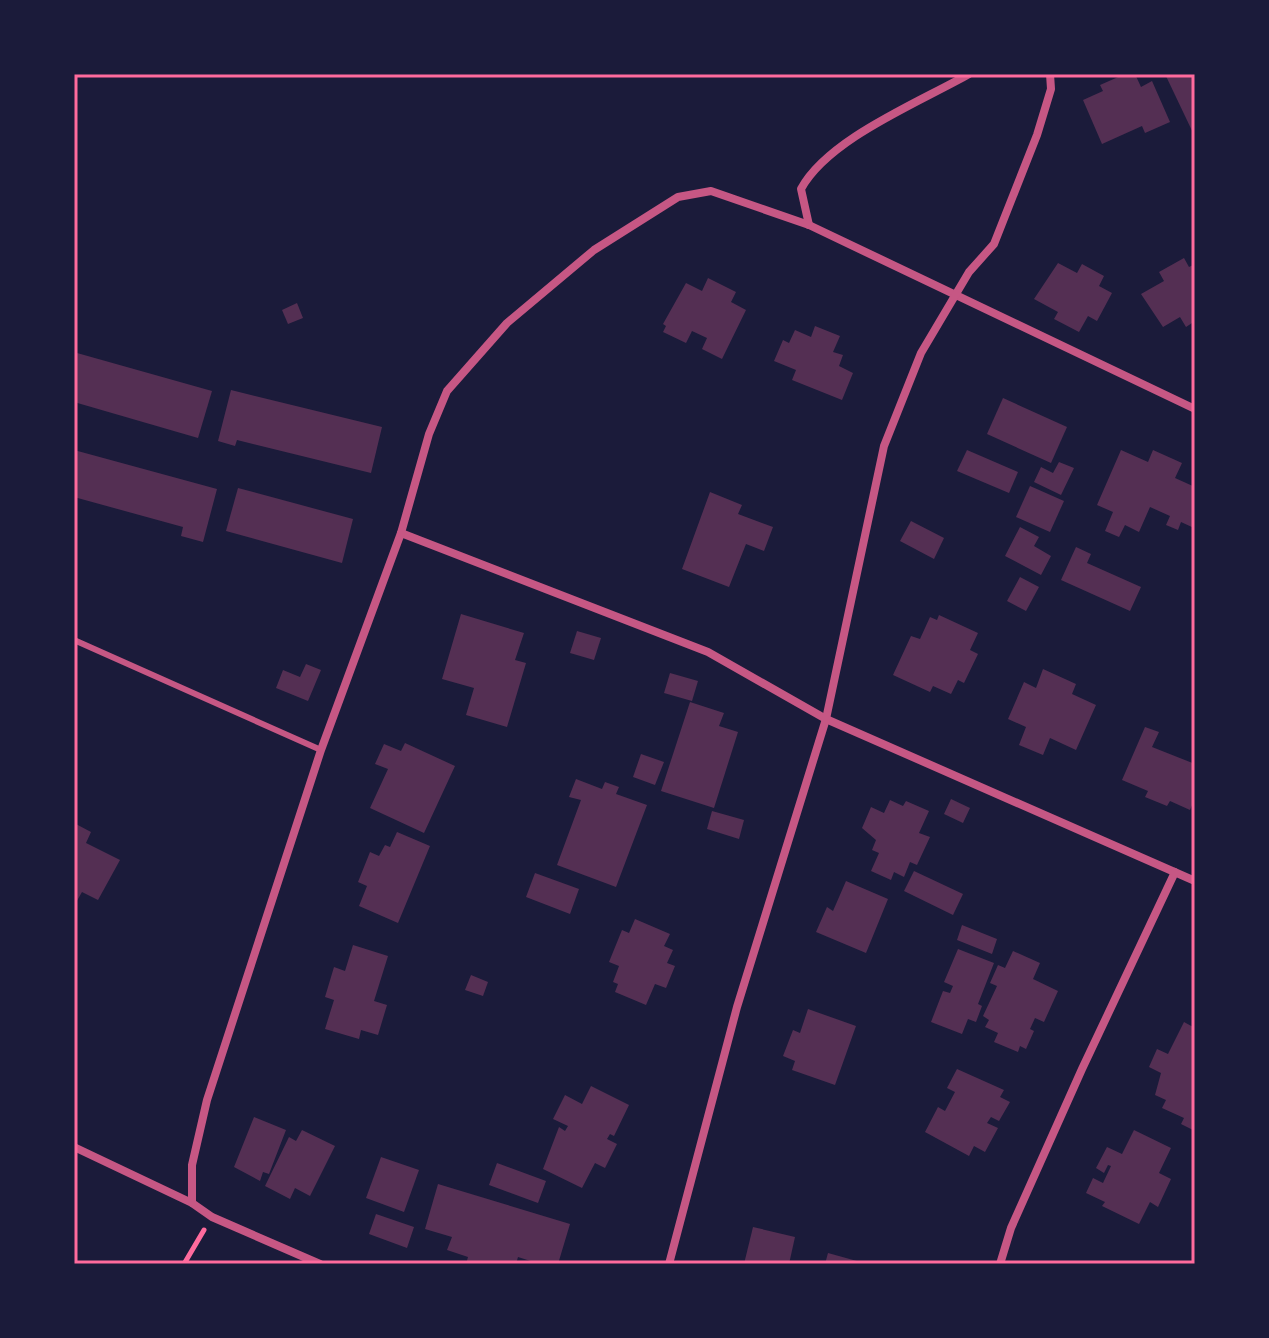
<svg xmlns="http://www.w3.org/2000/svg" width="1269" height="1338" viewBox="0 0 1269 1338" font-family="Mulish,sans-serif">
  <rect width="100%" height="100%" fill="#1b1b3a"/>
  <g fill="#542f53">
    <path d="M1125 74H1135L1141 87 1152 81 1170 122 1145 133 1142 126 1102 144 1083 100 1103 91 1100 85Z"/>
    <path d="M1165 74H1195V137Z"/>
    <path d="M1184 258 1189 267 1195 264V321L1186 327 1180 317 1163 327 1141 294 1164 281 1159 272Z"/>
    <path d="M1058 263 1077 273 1082 264 1104 276 1099 286 1112 293 1097 321 1088 316 1079 332 1054 319 1058 312 1034 299Z"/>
    <path d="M708 278 736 292 731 302 746 310 722 359 702 349 707 338 692 331 686 343 663 332 666 326 663 324 686 283 702 291Z"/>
    <path d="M297 303 303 318 288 324 282 310Z"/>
    <path d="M815 326 840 336 833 352 843 355 839 366 853 373 842 400 792 380 796 370 774 361 783 340 789 343 795 330 811 337Z"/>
    <path d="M77 353 212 391 198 438 74 402Z"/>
    <path d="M231 390 382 427 371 473 237 440 235 446 218 441Z"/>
    <path d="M1003 398 1067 427 1051 463 987 434Z"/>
    <path d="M74 450 217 489 203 542 181 536 183 527 74 497Z"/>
    <path d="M967 450 1018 472 1009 493 957 471Z"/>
    <path d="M1121 450 1148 462 1153 450 1182 463 1175 478 1195 487 1194 528 1181 522 1178 530 1166 525 1170 516 1150 507 1139 532 1125 525 1119 537 1105 531 1113 512 1097 505Z"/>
    <path d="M1059 462 1074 468 1061 495 1034 482 1041 467 1053 473Z"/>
    <path d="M1030 486 1064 501 1050 532 1016 517Z"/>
    <path d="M238 488 353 519 342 563 226 531Z"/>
    <path d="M710 492 742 505 738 514 773 527 764 551 746 544 729 587 682 569Z"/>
    <path d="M911 521 944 538 934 559 900 541Z"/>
    <path d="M1020 527 1039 537 1034 546 1051 556 1041 575 1005 556Z"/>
    <path d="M1076 547 1091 554 1087 563 1141 587 1130 611 1061 580Z"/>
    <path d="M1020 577 1039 587 1026 611 1007 601Z"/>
    <path d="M461 614 524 633 515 660 526 663 507 727 466 715 474 688 442 679Z"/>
    <path d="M939 615 978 633 970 650 978 654 964 683 958 680 951 694 933 686 930 692 893 675 911 636 920 639 930 617 937 620Z"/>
    <path d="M577 631 601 638 594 660 570 653Z"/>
    <path d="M306 664 321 670 308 701 276 688 283 670 300 677Z"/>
    <path d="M1043 669 1076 684 1072 694 1096 705 1076 750 1050 738 1043 755 1019 745 1026 727 1008 719 1024 682 1036 688Z"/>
    <path d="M670 673 698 681 692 701 664 693Z"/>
    <path d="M690 702 724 713 719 726 738 732 714 808 661 791Z"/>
    <path d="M1145 727 1159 732 1152 747 1195 764V798L1190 810 1170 801 1167 806 1145 797 1148 791 1122 780Z"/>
    <path d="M405 743 455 766 424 833 370 808 388 769 375 764 384 744 401 751Z"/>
    <path d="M641 754 664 762 655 785 633 777Z"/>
    <path d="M576 779 602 789 605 782 619 787 616 794 647 805 616 887 557 865 581 800 569 797Z"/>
    <path d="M951 799 970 808 963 823 944 814Z"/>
    <path d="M890 800 903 806 906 801 929 811 919 833 930 837 917 865 910 862 904 877 894 872 891 880 871 871 879 853 872 850 876 840 862 828 871 807 884 813Z"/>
    <path d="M712 811 744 820 739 839 707 829Z"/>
    <path d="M74 823 91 832 86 843 120 860 98 900 82 892 74 906Z"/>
    <path d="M397 832 430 846 398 923 359 906 367 886 358 882 370 852 379 856 385 845 390 847Z"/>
    <path d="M914 871 963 894 953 915 904 891Z"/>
    <path d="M535 873 579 889 570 914 526 897Z"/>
    <path d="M846 881 888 899 866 953 816 932 827 907 833 911Z"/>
    <path d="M635 919 670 934 664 946 673 950 667 963 675 966 666 988 655 984 646 1005 615 992 618 984 613 982 619 966 609 962 622 930 629 933Z"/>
    <path d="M962 925 997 939 992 954 957 940Z"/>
    <path d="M353 945 388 956 374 1001 387 1005 378 1035 361 1030 359 1039 325 1029 334 1000 325 997 334 967 345 971Z"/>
    <path d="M958 949 994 963 978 1004 982 1006 976 1022 968 1019 962 1034 931 1022 943 991 950 993 953 986 944 982Z"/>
    <path d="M1013 951 1040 963 1033 979 1058 991 1044 1022 1035 1018 1030 1029 1034 1031 1026 1049 1020 1046 1018 1052 994 1042 998 1033 985 1027 989 1020 983 1016 997 986 990 983 998 965 1005 968Z"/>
    <path d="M471 975 488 982 483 996 465 990Z"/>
    <path d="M808 1009 856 1026 835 1085 792 1070 795 1061 783 1056 793 1030 800 1033Z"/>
    <path d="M1184 1022 1195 1028V1131L1181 1124 1184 1118 1162 1108 1166 1100 1155 1095 1161 1073 1149 1067 1157 1049 1168 1054Z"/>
    <path d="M957 1069 1004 1090 1000 1097 1010 1102 999 1121 991 1117 987 1123 998 1128 985 1152 974 1146 969 1156 925 1132 938 1107 945 1111 955 1092 947 1088Z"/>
    <path d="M591 1086 629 1105 614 1136 610 1134 607 1139 617 1144 605 1168 595 1163 582 1188 543 1169 559 1127 565 1131 568 1126 553 1119 565 1095 582 1104Z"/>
    <path d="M254 1117 286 1130 269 1174 263 1172 260 1181 234 1167Z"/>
    <path d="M302 1130 335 1146 310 1196 295 1188 290 1199 265 1186 289 1137 296 1141Z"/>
    <path d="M1134 1130 1171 1148 1159 1173 1171 1179 1158 1207 1150 1202 1139 1224 1102 1206 1105 1202 1086 1193 1093 1178 1103 1183 1111 1166 1108 1165 1104 1173 1096 1168 1107 1147 1122 1154Z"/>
    <path d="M381 1157 419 1170 404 1212 366 1198Z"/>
    <path d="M497 1163 546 1181 538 1203 489 1185Z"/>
    <path d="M438 1184 570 1224 558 1264H540L518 1257 516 1264H466L468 1257 447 1250 452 1237 425 1229Z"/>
    <path d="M376 1214 414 1227 407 1248 369 1234Z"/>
    <path d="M753 1227 795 1237 789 1264H744Z"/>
    <path d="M828 1253 864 1263V1264H825Z"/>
  </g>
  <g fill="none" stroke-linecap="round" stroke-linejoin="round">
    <path stroke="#ff6b9d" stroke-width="5" d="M184 1264 204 1230"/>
    <path stroke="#c65784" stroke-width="6" d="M74 640 321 750"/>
    <g stroke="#c65784" stroke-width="8">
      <path d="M809 225 801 189C828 139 918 103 969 74"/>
      <path d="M401 533 708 652 826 719 1195 881"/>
      <path d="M74 1147 192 1203"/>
      <path d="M320 1264 212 1217 192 1203V1165L207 1100 321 750 401 533 429 434 447 391 507 323 594 250 678 197 711 191 809 225 1195 409"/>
      <path d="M669 1264 737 1007 826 719 884 446 921 353 969 272 994 244 1037 135 1051 89 1050 74"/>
      <path d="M1000 1264 1011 1228 1082 1069 1175 872"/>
    </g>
  </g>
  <rect width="1269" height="1338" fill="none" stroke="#1b1b3a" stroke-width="152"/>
  <rect x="76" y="76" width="1117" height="1186" fill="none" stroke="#ff6b9d" stroke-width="3"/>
</svg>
